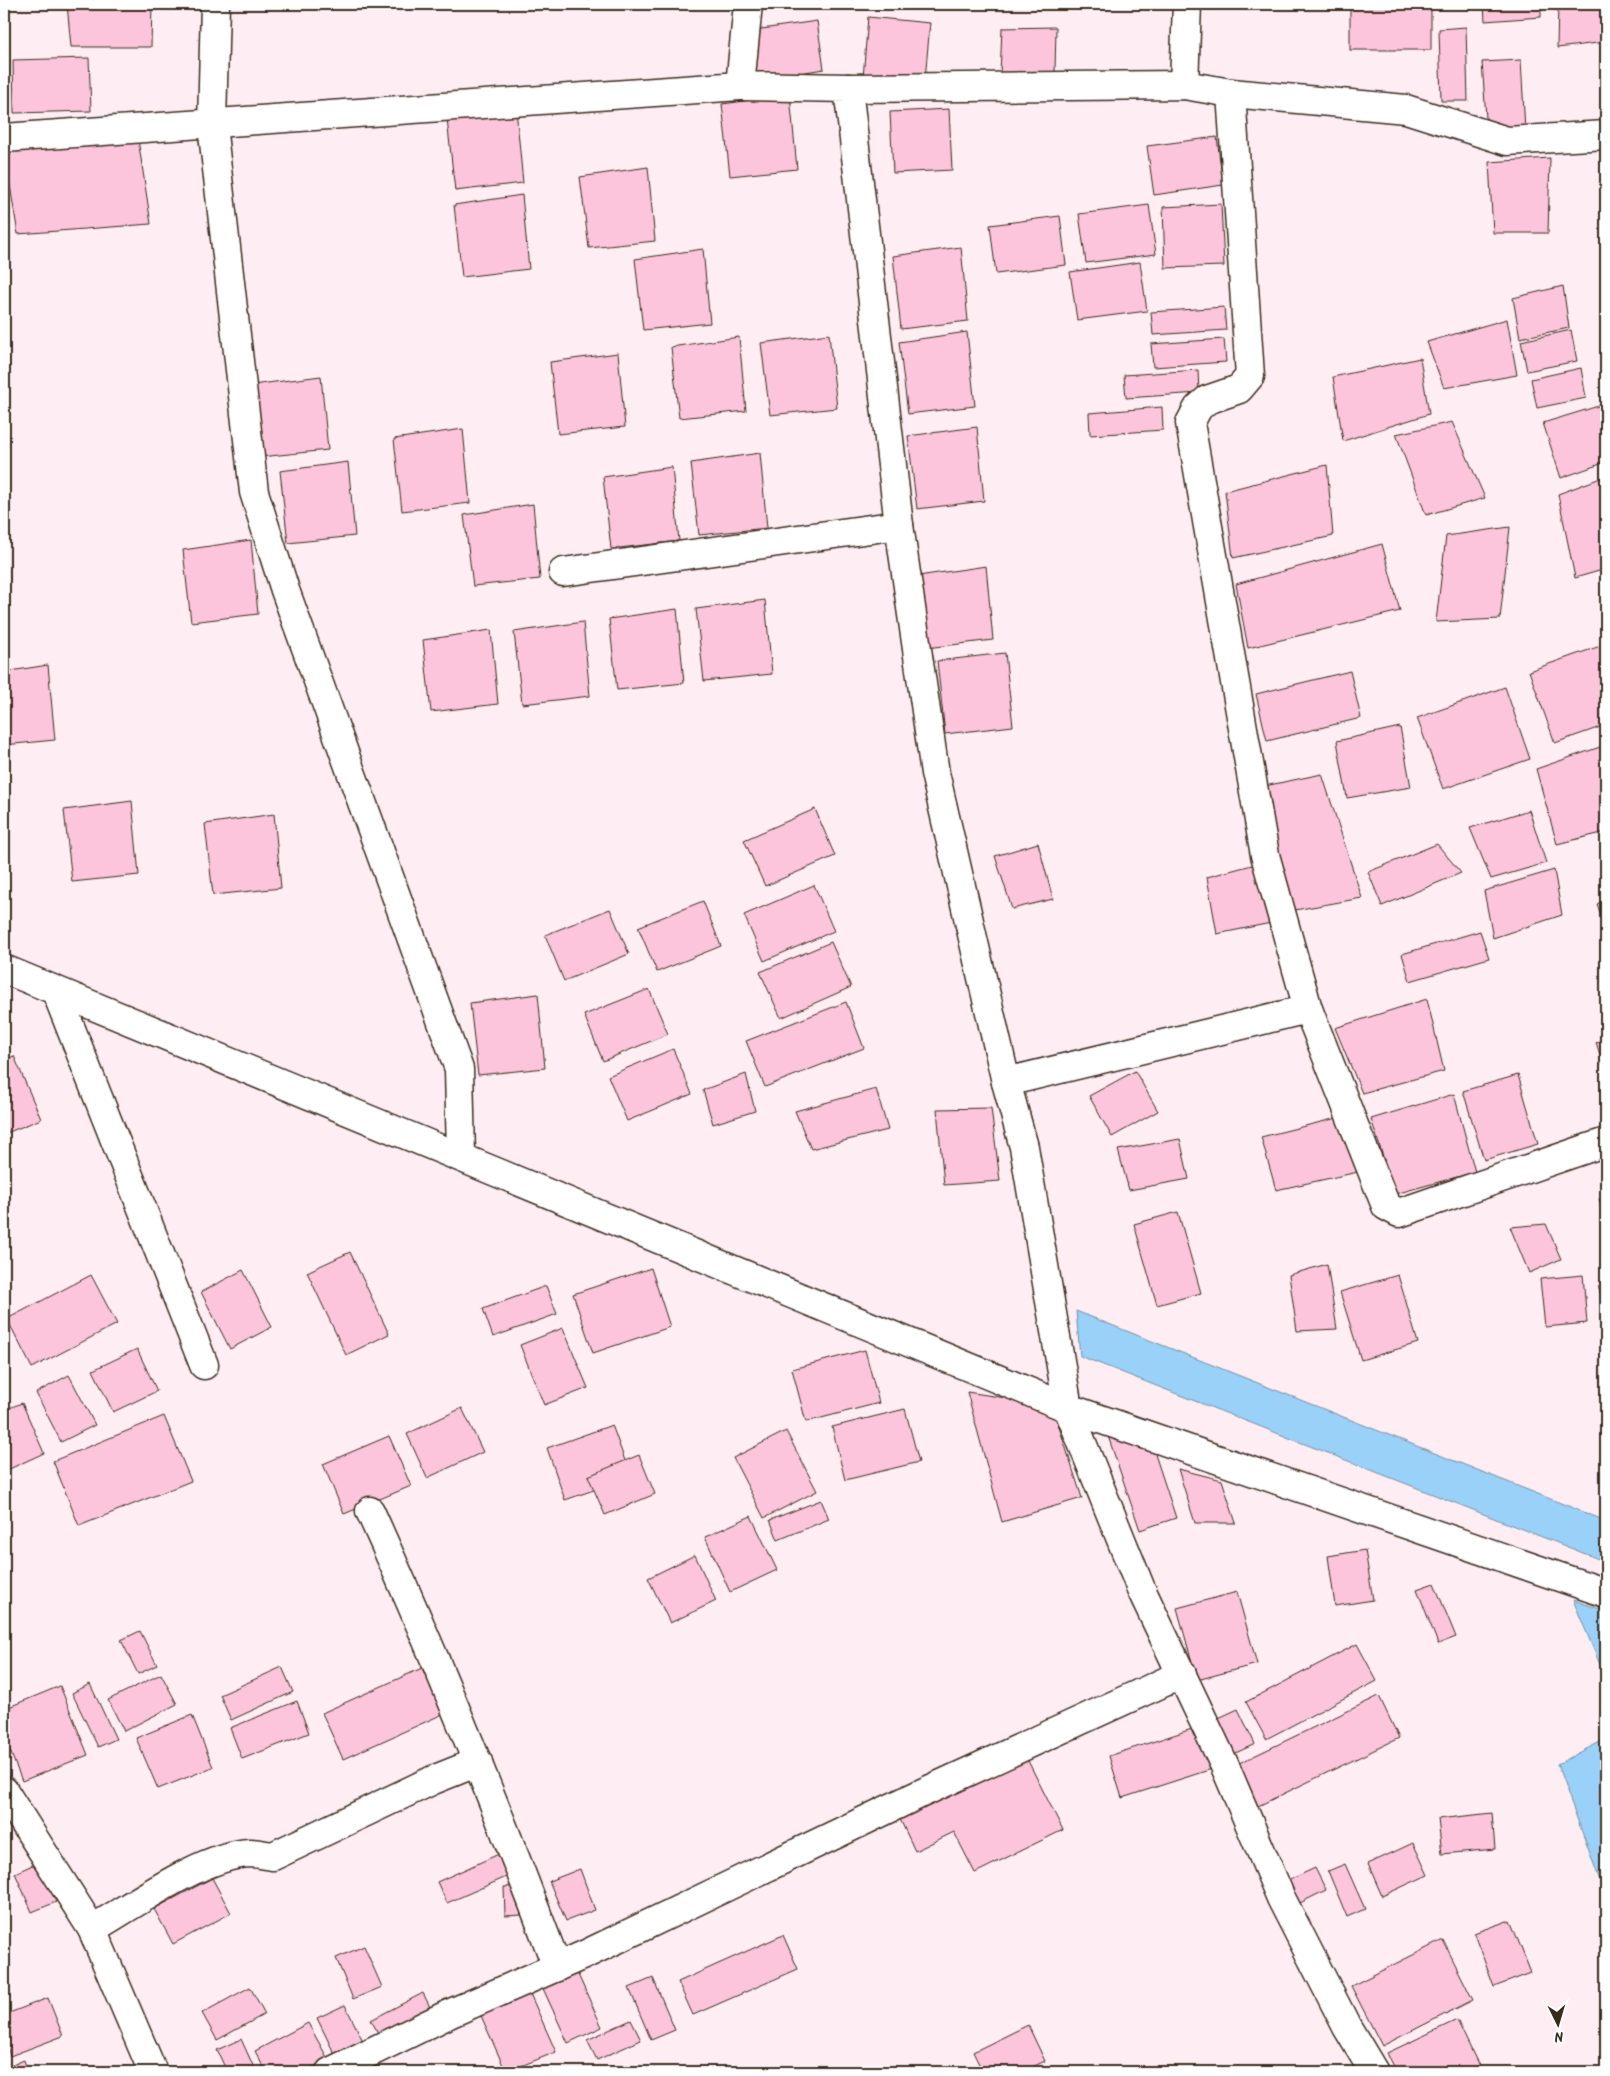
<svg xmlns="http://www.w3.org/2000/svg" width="1610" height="2076" viewBox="0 0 1610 2076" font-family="Kalam,sans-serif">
  <rect width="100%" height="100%" fill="#feeef4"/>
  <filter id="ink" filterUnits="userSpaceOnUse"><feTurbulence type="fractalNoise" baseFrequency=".02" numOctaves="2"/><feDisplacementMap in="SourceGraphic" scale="10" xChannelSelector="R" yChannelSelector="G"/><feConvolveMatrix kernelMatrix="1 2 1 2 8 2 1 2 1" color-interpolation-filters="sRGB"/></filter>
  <g filter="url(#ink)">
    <g fill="#9ad1f9" stroke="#748ea1">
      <path d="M1076 1311 1606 1521V1562L1080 1356Z"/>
      <path d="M1573 1600 1606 1611V1679Z"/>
      <path d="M1606 1739V1897L1557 1764Z"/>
    </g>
    <g fill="#fcc5dc" stroke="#3b2a1e">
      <path d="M67 4H152L151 47H71Z"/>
      <rect x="1350" y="4" width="81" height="46"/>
      <path d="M1484 4H1541V17L1485 21Z"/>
      <path d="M1558 4H1606V42L1557 48Z"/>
      <path d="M868 17 930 23 925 80 863 78Z"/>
      <path d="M817 21 824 69 755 80 748 31Z"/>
      <path d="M1056 27 1055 73 1000 75 1002 28Z"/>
      <path d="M1466 27 1468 101H1441L1439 29Z"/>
      <path d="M89 58 91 111 14 113 13 60Z"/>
      <path d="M1521 60 1525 130 1487 132 1482 62Z"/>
      <path d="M790 95 797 169 730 176 722 104Z"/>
      <path d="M516 109 523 183 455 191 447 119Z"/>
      <path d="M949 109 952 170 893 173 890 112Z"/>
      <path d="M1217 137 1223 185 1154 195 1147 146Z"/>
      <path d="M138 139 151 224 18 234 4 149Z"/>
      <path d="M1550 158 1548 233H1493L1489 162Z"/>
      <path d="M648 167 655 241 589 248 580 177Z"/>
      <path d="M522 195 529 269 462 277 454 205Z"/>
      <path d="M1221 204 1224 266 1165 268 1163 207Z"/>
      <path d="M1149 205 1156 254 1086 263 1079 214Z"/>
      <path d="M1060 216 1066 265 996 274 990 225Z"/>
      <path d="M961 247 968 321 901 329 893 256Z"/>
      <path d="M703 249 710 323 643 330 635 259Z"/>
      <path d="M1140 262 1147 311 1077 320 1070 272Z"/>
      <path d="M1563 286 1569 328 1520 338 1513 298Z"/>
      <path d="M1224 307 1226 330 1153 335 1151 312Z"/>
      <path d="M1507 319 1517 375 1444 388 1427 342Z"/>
      <path d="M1571 330 1577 361 1527 371 1521 341Z"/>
      <path d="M967 332 975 406 908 414 899 342Z"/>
      <path d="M829 334 837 408 770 415 761 343Z"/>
      <path d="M739 337 746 411 679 418 671 347Z"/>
      <path d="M1224 339 1226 362 1153 367 1151 344Z"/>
      <path d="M618 353 625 427 558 434 550 362Z"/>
      <path d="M1420 358 1429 414 1343 441 1333 377Z"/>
      <path d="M1581 368 1586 398 1537 408 1531 379Z"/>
      <path d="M1198 370 1199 393 1126 398 1124 375Z"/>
      <path d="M321 376 328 450 260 457 252 385Z"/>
      <path d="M1605 404 1606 462 1561 478 1543 423Z"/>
      <path d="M1162 407 1163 430 1090 435 1089 413Z"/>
      <path d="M1452 422 1485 498 1426 515 1396 434Z"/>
      <path d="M977 427 984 501 917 509 908 436Z"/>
      <path d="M463 429 470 503 402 511 394 439Z"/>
      <path d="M760 453 767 528 699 535 691 463Z"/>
      <path d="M348 462 355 536 288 543 280 471Z"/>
      <path d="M1327 465 1333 536 1233 558 1225 491Z"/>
      <path d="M672 467 679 541 611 549 603 477Z"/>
      <path d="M1606 476V569L1575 578 1558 494Z"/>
      <path d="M533 504 540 579 473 586 464 515Z"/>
      <path d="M1510 527 1500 619 1436 622 1446 536Z"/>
      <path d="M251 540 258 614 191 622 183 550Z"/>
      <path d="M1382 544 1400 611 1248 648 1236 584Z"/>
      <path d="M986 566 993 640 926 648 918 576Z"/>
      <path d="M765 600 772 674 704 681 696 609Z"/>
      <path d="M677 609 684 683 617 690 609 619Z"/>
      <path d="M583 622 590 696 522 704 514 632Z"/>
      <path d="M491 630 498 704 431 712 423 640Z"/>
      <path d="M1606 644V725L1555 743 1529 671Z"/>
      <path d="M1005 653 1013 726 945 734 937 661Z"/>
      <path d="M48 665 55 740 4 745V672Z"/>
      <path d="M1350 671 1361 718 1267 741 1256 694Z"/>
      <path d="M1505 687 1530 759 1443 789 1417 718Z"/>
      <path d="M1400 727 1411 787 1347 798 1337 741Z"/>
      <path d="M1606 745V832L1557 844 1536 769Z"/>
      <path d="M1322 774 1362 898 1295 910 1255 788Z"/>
      <path d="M132 801 139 875 72 882 64 810Z"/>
      <path d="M815 809 835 856 765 886 744 840Z"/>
      <path d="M1529 810 1546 863 1491 879 1470 828Z"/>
      <path d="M274 814 281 888 213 895 205 824Z"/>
      <path d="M1038 843 1053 899 1012 909 995 856Z"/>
      <path d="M1437 844 1461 873 1382 906 1368 872Z"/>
      <path d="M1267 861 1276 922 1217 934 1207 877Z"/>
      <path d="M1554 870 1562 915 1493 938 1484 891Z"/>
      <path d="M814 885 834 931 764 961 744 915Z"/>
      <path d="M1606 900V928L1597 904Z"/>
      <path d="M703 901 721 946 657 972 638 927Z"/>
      <path d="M610 909 629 954 564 981 545 935Z"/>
      <path d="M1480 931 1489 958 1410 981 1402 954Z"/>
      <path d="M831 942 851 987 781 1018 760 972Z"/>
      <path d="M649 989 668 1034 603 1061 584 1015Z"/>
      <path d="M538 994 545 1068 478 1075 470 1003Z"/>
      <path d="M1427 999 1444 1071 1362 1093 1335 1028Z"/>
      <path d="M846 1002 864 1048 765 1087 746 1041Z"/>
      <path d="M1606 1039V1074L1596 1042Z"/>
      <path d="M673 1049 692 1094 627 1121 608 1076Z"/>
      <path d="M14 1056 41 1119 4 1134V1060Z"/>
      <path d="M1135 1071 1158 1111 1112 1137 1089 1096Z"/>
      <path d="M746 1074 755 1111 713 1124 703 1090Z"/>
      <path d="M1518 1075 1538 1144 1484 1160 1463 1091Z"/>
      <path d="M876 1089 888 1130 811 1149 795 1111Z"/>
      <path d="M1454 1094 1475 1172 1395 1194 1371 1119Z"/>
      <path d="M991 1108 1000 1181 944 1185 937 1109Z"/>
      <path d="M1345 1116 1358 1172 1276 1190 1261 1137Z"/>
      <path d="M1180 1139 1189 1179 1129 1190 1118 1150Z"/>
      <path d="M1606 1197V1222L1599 1199Z"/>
      <path d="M1178 1212 1201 1293 1157 1305 1134 1224Z"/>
      <path d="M1546 1224 1561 1259 1529 1273 1510 1227Z"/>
      <path d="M350 1252 389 1334 346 1355 307 1272Z"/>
      <path d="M1327 1264 1337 1329 1297 1331 1289 1275Z"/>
      <path d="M651 1268 670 1327 593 1353 573 1294Z"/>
      <path d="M243 1270 272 1327 230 1349 201 1292Z"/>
      <path d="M91 1275 117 1324 32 1368 7 1319Z"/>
      <path d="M1398 1275 1418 1343 1361 1360 1340 1292Z"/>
      <path d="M1583 1275 1587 1323 1545 1327 1540 1279Z"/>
      <path d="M1606 1283V1309L1598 1286Z"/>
      <path d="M546 1286 557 1314 493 1337 483 1309Z"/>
      <path d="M563 1328 588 1388 544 1405 520 1345Z"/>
      <path d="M137 1349 157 1391 113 1412 93 1370Z"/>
      <path d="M865 1350 879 1403 806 1422 792 1369Z"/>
      <path d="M69 1375 95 1425 61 1442 36 1393Z"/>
      <path d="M967 1392 1052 1405 1082 1498 1002 1522Z"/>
      <path d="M22 1403 44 1453 5 1471 4 1410Z"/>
      <path d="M462 1408 483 1452 427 1478 407 1434Z"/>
      <path d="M905 1409 919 1462 845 1480 832 1427Z"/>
      <path d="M164 1416 191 1481 79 1526 53 1461Z"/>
      <path d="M1144 1421 1176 1518 1140 1530 1107 1433Z"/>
      <path d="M612 1425 631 1477 565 1500 547 1448Z"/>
      <path d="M786 1431 817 1491 764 1518 733 1458Z"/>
      <path d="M389 1436 411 1486 344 1514 323 1464Z"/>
      <path d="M639 1455 655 1494 605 1515 588 1476Z"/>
      <path d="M1178 1469 1222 1480 1236 1523H1195Z"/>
      <path d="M821 1500 829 1519 778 1540 770 1520Z"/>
      <path d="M751 1516 777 1570 730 1592 705 1537Z"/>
      <path d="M1365 1550 1373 1600 1335 1606 1328 1556Z"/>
      <path d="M695 1555 716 1601 670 1623 648 1578Z"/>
      <path d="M1434 1583 1456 1637 1438 1644 1417 1589Z"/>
      <path d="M1237 1592 1257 1664 1197 1680 1177 1608Z"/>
      <path d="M140 1631 157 1665 138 1674 121 1640Z"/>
      <path d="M1357 1644 1377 1681 1266 1739 1246 1702Z"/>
      <path d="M282 1667 293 1692 231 1720 220 1695Z"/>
      <path d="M422 1668 443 1714 343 1759 322 1713Z"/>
      <path d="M161 1674 177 1704 124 1731 108 1700Z"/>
      <path d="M90 1684 116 1739 98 1747 72 1693Z"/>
      <path d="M60 1686 88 1755 22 1781 4 1736V1709Z"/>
      <path d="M1379 1696 1399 1738 1254 1808 1233 1766Z"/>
      <path d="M297 1701 309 1733 242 1759 230 1728Z"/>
      <path d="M1238 1709 1255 1744 1227 1757 1210 1722Z"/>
      <path d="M192 1715 213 1767 158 1789 136 1738Z"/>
      <path d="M1198 1727 1212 1769 1122 1798 1109 1756Z"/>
      <path d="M1025 1755 1063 1830 975 1873 954 1832 915 1851 899 1817Z"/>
      <path d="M1492 1813 1495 1849 1442 1854 1438 1819Z"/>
      <path d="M1413 1843 1428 1875 1382 1896 1368 1864Z"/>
      <path d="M501 1853 511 1875 447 1903 437 1882Z"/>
      <path d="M39 1862 56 1902 32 1912 15 1873Z"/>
      <path d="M1345 1864 1365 1909 1347 1917 1328 1871Z"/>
      <path d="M1315 1868 1326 1890 1294 1906 1283 1883Z"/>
      <path d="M580 1869 595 1910 566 1921 549 1881Z"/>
      <path d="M212 1878 231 1913 173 1944 154 1909Z"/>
      <path d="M520 1886 522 1915 505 1916 504 1887Z"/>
      <path d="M1510 1920 1531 1973 1494 1987 1474 1933Z"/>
      <path d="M783 1935 798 1969 693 2015 678 1982Z"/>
      <path d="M1443 1940 1473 2000 1382 2046 1351 1986Z"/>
      <path d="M364 1946 382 1987 353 1999 336 1958Z"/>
      <path d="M574 1966 602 2027 568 2043 540 1982Z"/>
      <path d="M653 1978 675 2030 651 2040 629 1988Z"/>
      <path d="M250 1987 265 2014 217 2040 202 2013Z"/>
      <path d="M527 1987 556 2052 506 2072 478 2009Z"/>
      <path d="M423 1993 433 2013 382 2040 371 2020Z"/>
      <path d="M48 1998 63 2036 10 2056 4 2039V2015Z"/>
      <path d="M345 2005 363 2041 335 2055 317 2018Z"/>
      <path d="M631 2020 641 2040 597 2060 587 2040Z"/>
      <path d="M1457 2020 1479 2066 1466 2072H1397L1387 2053Z"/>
      <path d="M308 2023 328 2059 303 2072H266L255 2051Z"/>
      <path d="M1028 2025 1045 2061 1022 2072H983L973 2052Z"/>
      <path d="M241 2039 256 2072H227L217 2050Z"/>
      <path d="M24 2060 28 2072H6L5 2068Z"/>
    </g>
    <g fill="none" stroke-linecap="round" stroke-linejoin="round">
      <g stroke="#3b2a1e" stroke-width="31">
        <g id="street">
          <path d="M215 4 212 125 254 492 285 590 459 1069 461 1157"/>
          <path d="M748 4 740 86 848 88 899 525 935 773 1006 1082 1024 1147 1068 1408 1141 1589 1224 1764 1281 1898 1347 2027 1374 2072"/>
          <path d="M1184 85 1187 4"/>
          <path d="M848 88 1184 85 1231 93 1406 109 1507 141 1606 135"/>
          <path d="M1231 93 1250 376 1239 389 1207 400 1198 408 1190 423 1265 855 1308 1009 1386 1206 1399 1213 1606 1142"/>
          <path d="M4 138 740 86"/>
          <path d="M563 572 899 525"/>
          <path d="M4 969 1068 1408 1606 1593"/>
          <path d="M56 991 204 1365"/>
          <path d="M1006 1082 1308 1009"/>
          <path d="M370 1511C438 1661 499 1813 557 1967"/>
          <path d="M4 1791 92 1929 153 2072"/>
          <path d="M92 1929C134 1905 203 1855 250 1853 257 1853 265 1855 273 1856L433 1780 478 1762"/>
          <path d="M330 2072 451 2013 584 1955 922 1793 1182 1674"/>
        </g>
      </g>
      <use href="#street" stroke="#fff" stroke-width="28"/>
    </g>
  </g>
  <rect width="1610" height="2076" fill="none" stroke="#fff" stroke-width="20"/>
  <rect x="10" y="10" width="1590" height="2056" fill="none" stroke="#3b2a1e" stroke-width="2" filter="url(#ink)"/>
  <g transform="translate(1558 2024) rotate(175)" stroke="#ffffff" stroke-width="4" paint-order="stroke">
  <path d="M0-4L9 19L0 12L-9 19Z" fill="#3b2a1e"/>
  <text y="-8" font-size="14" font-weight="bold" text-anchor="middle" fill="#3b2a1e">N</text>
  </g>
</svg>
